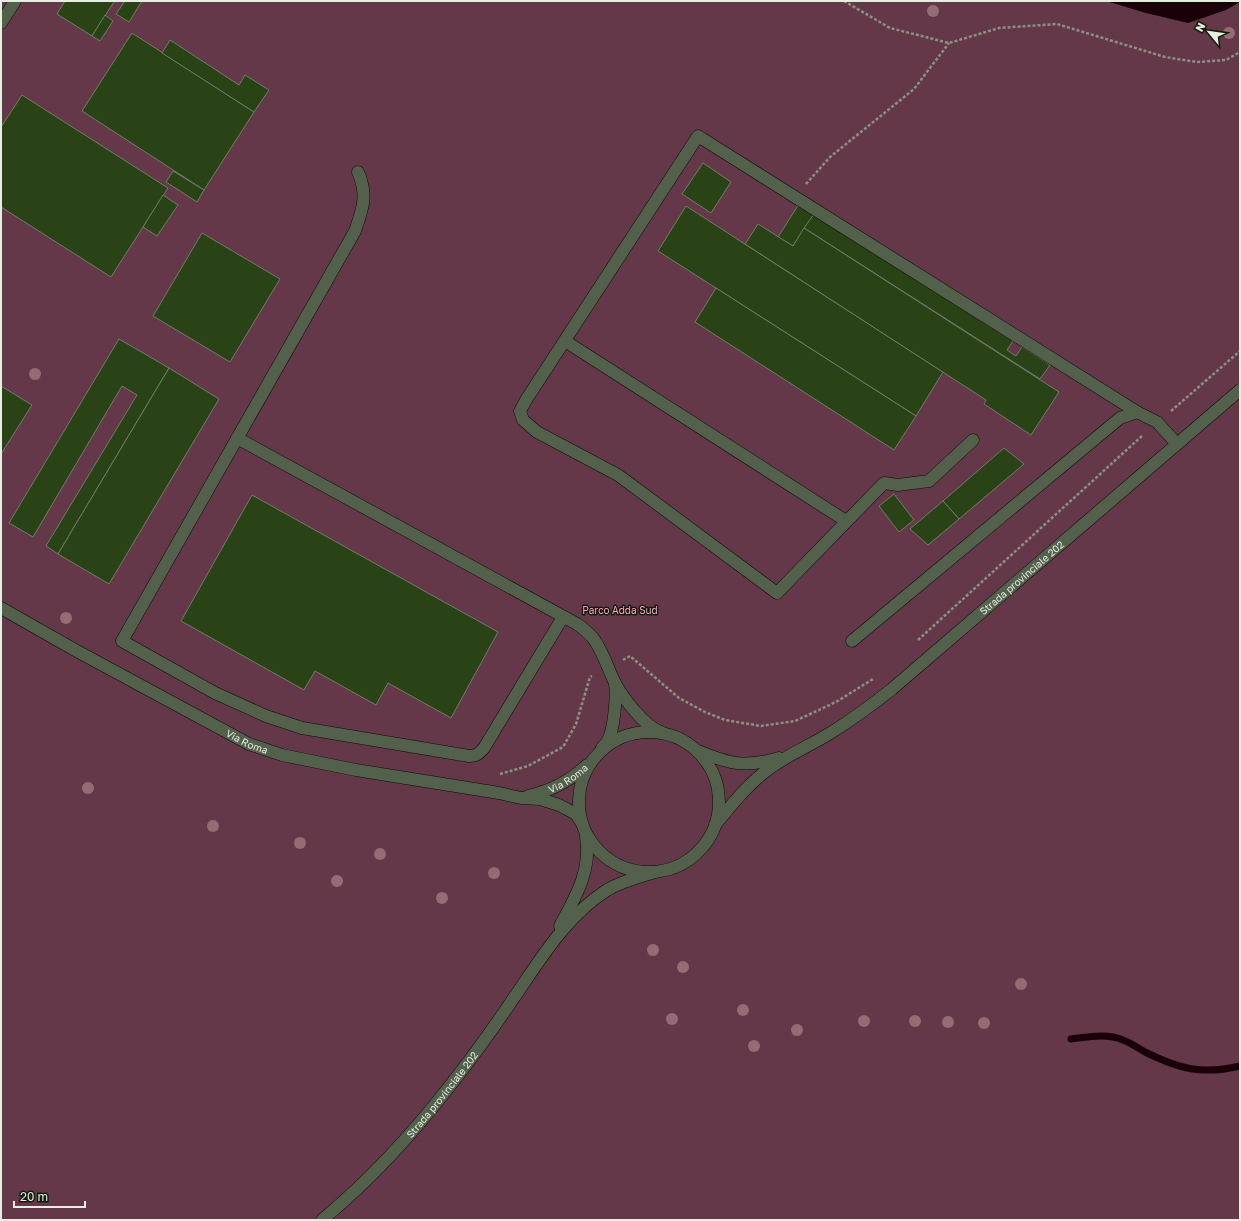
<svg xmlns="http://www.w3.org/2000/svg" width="1241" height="1221" viewBox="0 0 1241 1221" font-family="'Golos Text',sans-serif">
  <rect width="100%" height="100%" fill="#1c2715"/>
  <rect fill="#653849" x="1" y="1" width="1239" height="1219"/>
  <path fill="#1a0009" d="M1106 1H1240V2L1226 10 1188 23 1146 13Z"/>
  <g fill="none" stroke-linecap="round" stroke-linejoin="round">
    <path stroke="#1a0009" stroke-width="7" d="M1071 1039C1088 1037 1107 1033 1123 1040 1131 1043 1138 1048 1145 1052 1179 1069 1202 1075 1240 1066"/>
  </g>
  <g fill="#294316" stroke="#6f7d68">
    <path d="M65 1H113L114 2 92 36 57 14Z"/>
    <path d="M125 1H142L129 22 116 14Z"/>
    <path d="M105 15 113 21 100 41 92 36Z"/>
    <path d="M132 33 254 112 204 190 82 111Z"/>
    <path d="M170 40 239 85 245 75 269 90 254 112 162 53Z"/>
    <path d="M22 95 168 188 111 277 1 207V127Z"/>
    <path d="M703 163 731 182 711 213 682 194Z"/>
    <path d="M173 171 204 190 197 202 166 182Z"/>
    <path d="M163 195 178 205 157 236 143 227Z"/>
    <path d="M799 204 814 214 793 246 778 237Z"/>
    <path d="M686 206 943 372 916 416 658 251Z"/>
    <path d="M814 214 1013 341 1007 350 1016 356 1022 347 1050 365 1040 379 804 228Z"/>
    <path d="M758 224 793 246 804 228 1059 392 1031 435 984 404 986 400 745 244Z"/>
    <path d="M202 233 280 279 230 362 153 316Z"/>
    <path d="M716 288 916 416 894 450 695 322Z"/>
    <path d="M119 339 169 368 58 554 46 546 137 395 122 386 33 537 9 523Z"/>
    <path d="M169 368 219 399 109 584 58 554Z"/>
    <path d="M1 386 32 405 1 454Z"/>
    <path d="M1004 448 1024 464 959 519 943 501Z"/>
    <path d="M894 494 914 520 899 532 879 506Z"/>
    <path d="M252 495 498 632 451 718 388 683 376 705 315 671 304 690 181 621Z"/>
    <path d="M943 501 959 519 928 545 910 529Z"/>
  </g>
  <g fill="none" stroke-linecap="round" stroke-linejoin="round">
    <g stroke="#060f02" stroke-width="13">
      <g id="minor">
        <path d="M1 23 15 1"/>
        <path d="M358 172C368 195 363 208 355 231L122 641 215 693 266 716 302 728 469 756C476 756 479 754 484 748L563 617"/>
        <path d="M565 341 846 521"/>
        <path d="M237 438 577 624C584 629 591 634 595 641 604 654 608 669 615 683 623 698 645 727 661 732"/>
        <path d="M973 440 929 481 898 485 884 483 777 593 618 475 537 432 523 420 520 411 526 400 698 136 1137 412"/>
        <path id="s1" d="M1 608 75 650 249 744 282 755 356 770 499 793 521 798 540 799 559 805 576 814 581 822"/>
        <path d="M852 641 1120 418 1137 412 1157 422 1177 444"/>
        <circle cx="649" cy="802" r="70"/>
        <path d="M602 748C604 746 607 743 608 740 614 730 617 695 615 683"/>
        <path d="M698 751C730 764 745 768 779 758"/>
        <path id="s2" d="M528 796C551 791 570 781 587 765"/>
        <path id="s3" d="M715 825C731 806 746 786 766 771 786 755 810 746 832 732 853 719 873 704 892 689L1240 390"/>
        <path d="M560 926C575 898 592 870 586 837"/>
        <path id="s4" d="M322 1220C370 1180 410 1137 449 1087 471 1059 493 1029 513 999 540 960 566 916 607 890 622 881 639 877 655 872"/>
      </g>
    </g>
    <g stroke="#899283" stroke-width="2.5" stroke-dasharray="3 2" stroke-linecap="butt">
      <path d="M844 1 890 28 949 43 999 28 1057 24 1165 57 1197 62 1226 60 1240 52"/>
      <path d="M806 184 830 157 914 89 949 43"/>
      <path d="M1171 411 1240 351"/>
      <path d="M918 640 1143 435"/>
      <path d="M623 660 630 656 679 698 705 712 725 720 761 726 795 721 836 702 873 679"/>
      <path d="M500 774 528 766 563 747 576 724 590 677 592 676"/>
    </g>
    <use href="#minor" stroke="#53604c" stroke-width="12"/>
  </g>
  <g fill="#956b74">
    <circle cx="933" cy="11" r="6"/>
    <circle cx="1229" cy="33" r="6"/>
    <circle cx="35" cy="374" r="6"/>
    <circle cx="66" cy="618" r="6"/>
    <circle cx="88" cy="788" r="6"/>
    <circle cx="213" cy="826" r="6"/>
    <circle cx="300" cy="843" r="6"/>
    <circle cx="380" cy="854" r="6"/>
    <circle cx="494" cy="873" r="6"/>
    <circle cx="337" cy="881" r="6"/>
    <circle cx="442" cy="898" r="6"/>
    <circle cx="653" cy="950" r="6"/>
    <circle cx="683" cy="967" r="6"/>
    <circle cx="1021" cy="984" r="6"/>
    <circle cx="743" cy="1010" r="6"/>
    <circle cx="672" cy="1019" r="6"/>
    <circle cx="864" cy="1021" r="6"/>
    <circle cx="915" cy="1021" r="6"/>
    <circle cx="948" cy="1022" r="6"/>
    <circle cx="984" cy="1023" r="6"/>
    <circle cx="797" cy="1030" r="6"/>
    <circle cx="754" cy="1046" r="6"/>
  </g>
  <g text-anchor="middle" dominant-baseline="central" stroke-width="3" stroke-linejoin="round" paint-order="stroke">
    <g font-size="10" fill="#e6eee2" stroke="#121d0c">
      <text stroke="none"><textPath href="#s3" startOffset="396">Strada provinciale 202</textPath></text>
      <text stroke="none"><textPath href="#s1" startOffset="280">Via Roma</textPath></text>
      <text stroke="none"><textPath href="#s2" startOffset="44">Via Roma</textPath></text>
      <text stroke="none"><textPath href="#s4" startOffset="174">Strada provinciale 202</textPath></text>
    </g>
    <g font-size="10" fill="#f8a2c1" stroke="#121d0c">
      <text x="620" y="610">Parco Adda Sud</text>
    </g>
  </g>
  <rect width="1241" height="1221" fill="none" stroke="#e6eee2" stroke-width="4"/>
  <g transform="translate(1209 32) rotate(299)" stroke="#121d0c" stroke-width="3" paint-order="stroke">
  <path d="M0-3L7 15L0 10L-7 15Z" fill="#e6eee2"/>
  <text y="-6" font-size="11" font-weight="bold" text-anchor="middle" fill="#e6eee2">N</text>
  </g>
  <path d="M14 1201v6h71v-6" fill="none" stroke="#e6eee2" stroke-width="2"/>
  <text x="20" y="1201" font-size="12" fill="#e6eee2" stroke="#121d0c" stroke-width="3" paint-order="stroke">20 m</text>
</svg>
